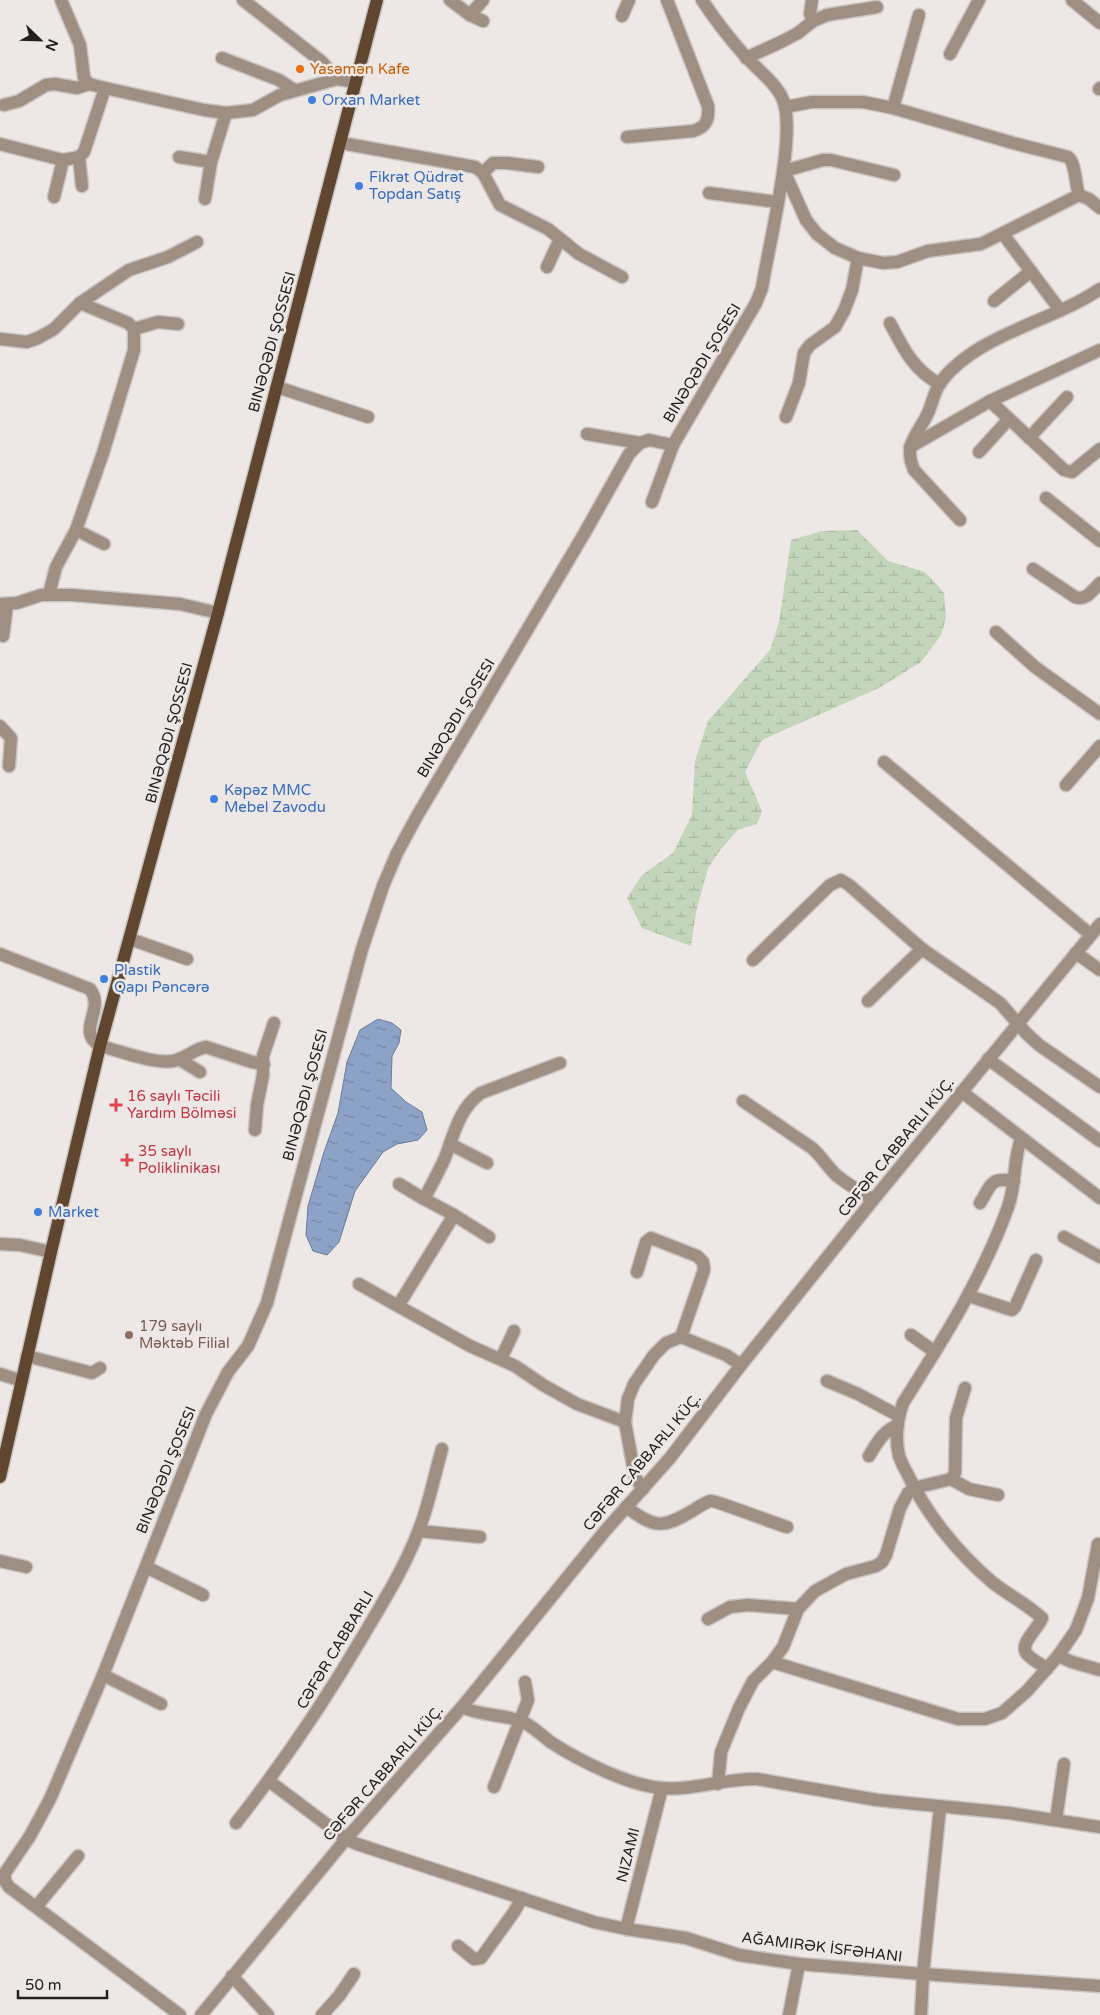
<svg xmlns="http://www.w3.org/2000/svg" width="1100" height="2015" viewBox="0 0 1100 2015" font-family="'Varela Round',sans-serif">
  <defs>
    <pattern id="wetland-marsh" width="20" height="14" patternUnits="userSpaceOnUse" patternTransform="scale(1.25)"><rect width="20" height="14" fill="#c3d6bb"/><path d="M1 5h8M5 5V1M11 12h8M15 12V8" fill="none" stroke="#a7b7a0"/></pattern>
    <pattern id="water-ripples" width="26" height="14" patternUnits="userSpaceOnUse" patternTransform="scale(1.25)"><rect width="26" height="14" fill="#8da2c7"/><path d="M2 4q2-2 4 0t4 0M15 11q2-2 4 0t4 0" fill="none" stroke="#7384a1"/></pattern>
  </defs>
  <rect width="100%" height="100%" fill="#ede8e6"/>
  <path fill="url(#wetland-marsh)" d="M857 530 888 561 925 572 944 593 946 618 941 635 921 662 879 688 762 740 745 772 762 811 757 824 738 830 721 849 708 868 696 912 691 946 642 928 627 898 642 875 673 853 692 815 695 761 708 721 770 650 779 622 791 540 822 531Z"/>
  <path fill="url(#water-ripples)" stroke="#6d7b95" d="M378 1019 392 1023 401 1030 399 1043 392 1056 391 1088 406 1102 422 1112 427 1130 418 1140 397 1144 383 1152 355 1191 339 1242 327 1255 313 1251 306 1235 308 1206 324 1152 338 1113 347 1062 360 1030Z"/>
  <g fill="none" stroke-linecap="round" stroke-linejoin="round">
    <g stroke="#c8c4c2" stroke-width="15">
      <g id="minor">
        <path d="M61 0 80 45 84 78 89 84 105 88"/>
        <path d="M243 0 322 62 337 79"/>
        <path d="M450 0 470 15 483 21"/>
        <path d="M812 0 810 14 813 21"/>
        <path d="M1072 0 1100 23"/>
        <path d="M470 15 483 0"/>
        <path d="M622 16 629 0"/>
        <path d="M950 54 979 0"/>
        <path d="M222 58 279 80 294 90"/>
        <path d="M746 58 783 41 798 33 813 21 827 15 877 7"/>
        <path d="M1099 89 1100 88"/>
        <path d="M4 105 19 101 46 85 55 84 77 88 89 84"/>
        <path d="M785 107 812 102H863L893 108 1013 143 1068 157C1076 163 1075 184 1079 195"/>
        <path d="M893 108 919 15"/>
        <path d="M627 137 693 131C707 127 709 119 708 106L667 0"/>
        <path d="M341 143 475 167 483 173 500 205 548 229 579 254 622 277"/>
        <path d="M0 144 63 160 79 157 84 152 105 88 204 110 226 113 253 110 280 95 337 79 356 82"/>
        <path d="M79 157 82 186"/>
        <path d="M179 157 211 162"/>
        <path d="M483 173 493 163H507L538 167"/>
        <path d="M894 175 831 160H823L784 171 806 220 817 234 835 248 858 258 883 263 897 262 928 251 981 244 1079 195 1089 199 1100 208"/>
        <path d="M709 193 777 202"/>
        <path d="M54 197 63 160"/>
        <path d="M205 199 211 162 226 113"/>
        <path d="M1003 234 1060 310"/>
        <path d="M547 267 560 239"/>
        <path d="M994 301 1031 271"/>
        <path d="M890 323C903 348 914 371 940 384"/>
        <path d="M134 329 158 322 178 324"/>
        <path d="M0 339 27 342 38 338 54 329 80 303 129 270 168 257 197 242"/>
        <path d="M1100 350 990 401 1064 470 1072 472 1100 449"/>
        <path d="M277 387 368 417"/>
        <path d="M786 417 799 383 804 353 810 345 835 327 844 311 852 290 858 258"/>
        <path d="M587 434 640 443"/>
        <path d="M1029 438 1067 397"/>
        <path d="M910 447 990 401"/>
        <path d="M979 452 1009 419"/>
        <path d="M1046 498 1100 541"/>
        <path d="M652 502 673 445"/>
        <path d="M960 520 914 470C903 444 917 436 927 415 932 405 934 392 940 383 976 334 1052 322 1100 289"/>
        <path d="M76 530 104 544"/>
        <path d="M1033 569 1075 597C1086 601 1092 591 1100 583"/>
        <path d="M49 594 56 567 76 530 103 453 134 350V329L128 323 80 303"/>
        <path d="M0 604 17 603 41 595H72L180 604 218 613"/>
        <path d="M996 632 1035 667 1100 714"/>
        <path d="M3 636 7 605"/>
        <path d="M0 726 11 738 9 766"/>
        <path d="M884 762 1091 935"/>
        <path d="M1066 785 1100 746"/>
        <path d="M130 939 187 959"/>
        <path d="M1076 953 1100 970"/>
        <path d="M0 954 90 989C106 1010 75 1030 100 1046 121 1051 153 1064 173 1061 185 1059 194 1049 206 1047L252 1062 264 1064"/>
        <path d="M753 960 830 885 841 880 849 885 922 949 1000 1003 1026 1033 1039 1045 1100 1087"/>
        <path d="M868 1001 922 949"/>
        <path d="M179 1059 200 1072"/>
        <path d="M988 1059 1100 1141"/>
        <path d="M560 1063 481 1093C458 1109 454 1136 444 1160 438 1173 431 1186 424 1199L454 1215 398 1306 470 1346 515 1366 543 1385 577 1404 625 1422"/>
        <path d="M962 1092 1100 1198"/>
        <path d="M743 1101 812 1148C821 1156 827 1166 836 1175 847 1184 861 1192 873 1200"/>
        <path d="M255 1130 257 1105 263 1075V1056L274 1023"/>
        <path d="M1021 1139C1013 1161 1016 1185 1008 1207 983 1277 943 1340 903 1403 897 1420 895 1438 899 1456 901 1462 904 1468 907 1473 926 1514 958 1553 992 1582 1008 1595 1027 1604 1042 1618 1039 1628 1018 1644 1027 1654 1032 1660 1041 1664 1047 1669"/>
        <path d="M450 1144 487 1163"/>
        <path d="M399 1184 424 1199"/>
        <path d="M980 1203C992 1184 990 1177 1014 1181"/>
        <path d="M454 1215 489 1237"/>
        <path d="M1064 1237 1100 1257"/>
        <path d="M0 1244 20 1245 51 1252"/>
        <path d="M637 1272 646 1242 651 1238 697 1256 703 1262 704 1270 681 1337 666 1343 654 1355 634 1384 628 1399 625 1422 635 1477 643 1489"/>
        <path d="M359 1284 398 1306"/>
        <path d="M969 1296 1012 1310 1015 1307 1036 1260"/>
        <path d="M911 1335 935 1352"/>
        <path d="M681 1337 726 1355 741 1365"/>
        <path d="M27 1356 92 1373 100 1368"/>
        <path d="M501 1359 514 1331"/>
        <path d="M0 1374 22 1381"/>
        <path d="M827 1381 858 1394 899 1416"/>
        <path d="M869 1456C877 1443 883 1431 898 1425"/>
        <path d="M951 1479 969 1489 998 1495"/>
        <path d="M626 1507C655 1528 662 1529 692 1511 697 1508 704 1503 710 1501 715 1500 776 1524 787 1527"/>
        <path d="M419 1531 480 1537"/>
        <path d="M0 1561 26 1567"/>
        <path d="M146 1567 203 1595"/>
        <path d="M708 1619 730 1607 748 1605 798 1609"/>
        <path d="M1058 1656 1072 1662 1100 1670"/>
        <path d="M772 1662 958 1719H985L1002 1713 1027 1691 1058 1656 1076 1630 1088 1598 1098 1544"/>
        <path d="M103 1675 161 1704"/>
        <path d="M462 1707C480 1716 502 1714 521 1721 533 1726 542 1736 552 1743 580 1761 628 1785 661 1788 694 1791 725 1778 757 1779L877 1800 1009 1813 1100 1827"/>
        <path d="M269 1781 346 1839 357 1844 594 1922 626 1929 686 1938 739 1955 799 1964 923 1974 1100 1986"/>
        <path d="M718 1784 721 1752 739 1708 753 1681 772 1662 783 1647 798 1609 815 1591 846 1574 876 1566 882 1562 886 1555 900 1508 908 1493 914 1488 951 1479 955 1473 956 1418 965 1388"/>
        <path d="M494 1787 528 1700 525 1682"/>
        <path d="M1056 1820 1064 1764"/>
        <path d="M236 1823C283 1763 325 1701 363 1636 383 1602 404 1569 418 1532 429 1506 434 1476 442 1449"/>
        <path d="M36 1907 78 1856"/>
        <path d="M626 1929 662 1788"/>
        <path d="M458 1946 474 1959 481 1958 514 1912 522 1898"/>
        <path d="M232 1976 268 2015"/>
        <path d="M180 2015 9 1887 5 1881V1873L30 1836 50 1799 103 1675 206 1414 228 1372 248 1346 267 1303 362 949 383 886 397 853 417 816 584 534 629 454 640 443 649 440 673 445 756 303 762 288C768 248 797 134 783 100 777 84 758 70 746 57 730 39 715 20 702 0"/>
        <path d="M201 2015 346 1839 462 1707 605 1531 670 1458 741 1365 873 1200 1100 924"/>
        <path d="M322 2015 339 1996 354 1974"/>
        <path d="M789 2015 799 1964"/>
        <path d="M921 2015 923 1974 940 1807"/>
      </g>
    </g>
    <g stroke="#c8c4c2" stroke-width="15">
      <path id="major" d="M0 1477 51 1252 100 1046 218 613 377 0"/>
    </g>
    <use href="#minor" stroke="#9f8f82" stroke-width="12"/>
    <use href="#major" stroke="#60462f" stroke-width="12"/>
  </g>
  <circle fill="#e8710a" stroke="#ede8e6" stroke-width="2" cx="300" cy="69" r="5"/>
  <g fill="#3f7fe0" stroke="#ede8e6" stroke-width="2">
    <circle cx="312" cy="100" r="5"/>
    <circle cx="359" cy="186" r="5"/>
    <circle cx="214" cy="799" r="5"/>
    <circle cx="104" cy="979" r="5"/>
    <circle cx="38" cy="1212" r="5"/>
  </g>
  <g fill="#e0444e" stroke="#ede8e6" stroke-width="2">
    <path d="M113.5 1097.5h5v5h5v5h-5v5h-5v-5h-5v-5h5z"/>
    <path d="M124.5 1152.5h5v5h5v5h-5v5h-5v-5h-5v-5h5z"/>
  </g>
  <circle fill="#8d6e63" stroke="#ede8e6" stroke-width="2" cx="129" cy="1335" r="5"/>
  <g text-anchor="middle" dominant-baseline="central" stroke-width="5" stroke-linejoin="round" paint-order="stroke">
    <g font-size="15" fill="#c56008" stroke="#ede8e6" text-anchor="start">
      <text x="310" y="69">Yasəmən Kafe</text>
    </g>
    <g font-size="15" fill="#366cbe" stroke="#ede8e6" text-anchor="start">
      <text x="322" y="100">Orxan Market</text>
      <text x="369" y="177">Fikrət Qüdrət<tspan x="369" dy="17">Topdan Satış</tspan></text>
      <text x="224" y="790">Kəpəz MMC<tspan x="224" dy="17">Mebel Zavodu</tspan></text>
      <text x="114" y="970">Plastik<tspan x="114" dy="17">Qapı Pəncərə</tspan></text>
      <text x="48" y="1212">Market</text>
    </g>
    <g font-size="15" fill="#22201f" stroke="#ede8e6">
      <text transform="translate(272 342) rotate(-75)">BINƏQƏDI ŞOSSESI</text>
      <text transform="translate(702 363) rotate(-59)">BINƏQƏDI ŞOSESI</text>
      <text transform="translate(456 718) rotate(-59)">BINƏQƏDI ŞOSESI</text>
      <text transform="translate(169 733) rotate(-75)">BINƏQƏDI ŞOSSESI</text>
      <text transform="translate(305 1095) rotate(-75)">BINƏQƏDI ŞOSESI</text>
      <text transform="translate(896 1147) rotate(-51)">CƏFƏR CABBARLI KÜÇ.</text>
      <text transform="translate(642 1462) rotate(-50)">CƏFƏR CABBARLI KÜÇ.</text>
      <text transform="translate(166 1470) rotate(-68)">BINƏQƏDI ŞOSESI</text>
      <text transform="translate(335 1650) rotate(-59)">CƏFƏR CABBARLI</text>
      <text transform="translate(383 1773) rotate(-49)">CƏFƏR CABBARLI KÜÇ.</text>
      <text transform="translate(628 1855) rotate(-76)">NIZAMI</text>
      <text transform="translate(822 1947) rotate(7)">AĞAMIRƏK İSFƏHANI</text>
    </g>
    <g font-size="15" fill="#be3a42" stroke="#ede8e6" text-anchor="start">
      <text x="127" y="1096">16 saylı Təcili<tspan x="127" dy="17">Yardım Bölməsi</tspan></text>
      <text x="138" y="1151">35 saylı<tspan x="138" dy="17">Poliklinikası</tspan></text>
    </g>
    <g font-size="15" fill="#785e54" stroke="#ede8e6" text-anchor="start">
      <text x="139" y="1326">179 saylı<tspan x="139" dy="17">Məktəb Filial</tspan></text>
    </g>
  </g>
  <g transform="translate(40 40) rotate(113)" stroke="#ede8e6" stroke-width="4" paint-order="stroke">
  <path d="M0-4L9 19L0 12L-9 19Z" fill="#22201f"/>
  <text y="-8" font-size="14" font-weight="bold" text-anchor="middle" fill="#22201f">N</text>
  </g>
  <path d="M18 1990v8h89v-8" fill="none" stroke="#22201f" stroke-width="2.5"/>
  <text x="25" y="1990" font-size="15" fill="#22201f" stroke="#ede8e6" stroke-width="4" paint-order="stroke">50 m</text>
</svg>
